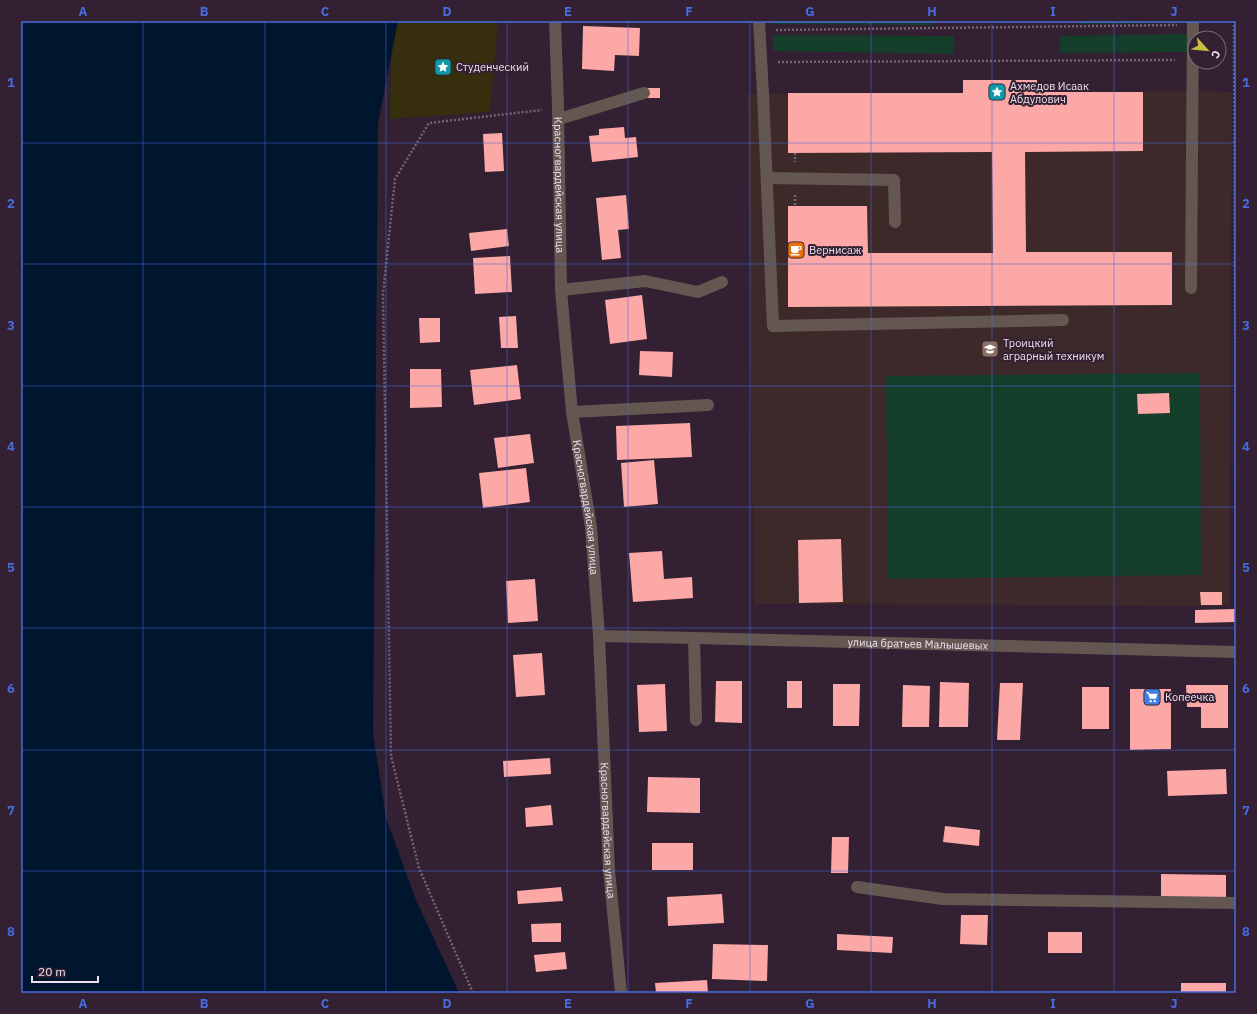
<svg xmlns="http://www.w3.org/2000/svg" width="1257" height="1014" viewBox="0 0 1257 1014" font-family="'IBM Plex Sans',sans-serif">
  <rect width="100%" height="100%" fill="#332032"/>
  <path fill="#3d2929" d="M1192 91 1232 92 1229 606 754 604 747 94Z"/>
  <g fill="#153e2a">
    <path d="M771 21H931L934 25 771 24Z"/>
    <path d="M1080 21H1185V23L1077 24Z"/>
    <path d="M1187 34V52L1060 53V36Z"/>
    <path d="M773 35 954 36V54L773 51Z"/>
    <path d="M1200 373 1201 575 888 579 886 376Z"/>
  </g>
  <path fill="#372e0e" d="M394 21H498L490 112 389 119Z"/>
  <path fill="#00162e" d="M21 21H398L378 123 373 733 386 818 416 900 459 993H21Z"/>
  <g fill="#fba8a7">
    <path d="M583 26 640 28 639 56 615 55 614 71 582 69Z"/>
    <path d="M963 80H1037V92H1143V151L1025 152 1026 252H1172V305L788 307V206H867L868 253H993L992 152 788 153V93H963Z"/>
    <rect x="645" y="88" width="15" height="10"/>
    <path d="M624 127 625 138 636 137 638 157 592 162 589 136 599 135V129Z"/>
    <path d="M502 133 504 171 485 172 483 134Z"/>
    <path d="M626 195 629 229 618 230 621 258 602 260 596 198Z"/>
    <path d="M507 229 509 246 471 251 469 233Z"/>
    <path d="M510 256 512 292 475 294 473 258Z"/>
    <path d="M642 295 647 339 610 344 605 300Z"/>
    <path d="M516 316 518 348H501L499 317Z"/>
    <path d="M419 318H440V342L420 343Z"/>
    <path d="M640 351 673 352 672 377 639 375Z"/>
    <path d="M517 365 521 399 474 405 470 370Z"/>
    <path d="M410 369H441L442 407 410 408Z"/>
    <path d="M1169 393 1170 413 1138 414 1137 394Z"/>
    <path d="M690 423 692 457 617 460 616 426Z"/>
    <path d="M530 434 534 463 498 468 494 438Z"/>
    <path d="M654 460 658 504 624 507 621 463Z"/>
    <path d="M526 468 530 502 483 508 479 473Z"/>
    <path d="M841 539 843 602 799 603 798 540Z"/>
    <path d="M662 551 664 579 692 577 693 598 633 602 629 553Z"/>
    <path d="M535 579 538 621 508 623 506 581Z"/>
    <path d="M1200 592H1222V605H1201Z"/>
    <path d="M1235 609V622L1195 623V610Z"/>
    <path d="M542 653 545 695 516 697 513 655Z"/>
    <path d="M716 681H742V723L715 722Z"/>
    <rect x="787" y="681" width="15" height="27"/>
    <path d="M940 682 969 683 968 727H939Z"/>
    <path d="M1000 683H1023L1020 740H997Z"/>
    <path d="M665 684 667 731 639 732 637 685Z"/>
    <path d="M833 684H860L859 726H833Z"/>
    <path d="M903 685 930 686 929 727H902Z"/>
    <path d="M1186 685H1228V728H1201V707H1187Z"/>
    <rect x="1082" y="687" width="27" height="42"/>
    <path d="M1130 689H1171V749L1130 750Z"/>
    <path d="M550 758 551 774 504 777 503 761Z"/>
    <path d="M1226 769 1227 794 1168 796 1167 771Z"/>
    <path d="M648 777 700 778V813L647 812Z"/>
    <path d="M551 805 553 825 526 827 525 808Z"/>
    <path d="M945 826 980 830 979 846 943 842Z"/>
    <path d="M832 837H849L848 873H831Z"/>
    <rect x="652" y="843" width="41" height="27"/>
    <path d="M1161 874 1226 875V897H1161Z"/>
    <path d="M561 887 563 901 518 904 517 891Z"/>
    <path d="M722 894 724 923 668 926 667 897Z"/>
    <path d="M961 915H988L987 945 960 944Z"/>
    <path d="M561 923V942H532L531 924Z"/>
    <rect x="1048" y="932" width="34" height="21"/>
    <path d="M837 934 893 937 892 953 837 950Z"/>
    <path d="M713 944 768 945 767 981 712 979Z"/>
    <path d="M565 952 567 969 536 972 534 955Z"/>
    <path d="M707 980 708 993H656L655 983Z"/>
    <rect x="1181" y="983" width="45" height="10"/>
  </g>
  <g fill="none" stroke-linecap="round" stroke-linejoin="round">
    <g stroke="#756474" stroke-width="2.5" stroke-dasharray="2 2" stroke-linecap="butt">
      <path d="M1234 21 1236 562"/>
      <path d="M776 30 1177 25"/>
      <path d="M778 62 1175 60"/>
      <path d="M795 153V162"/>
      <path d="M795 195V206"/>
      <path d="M473 993 419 868 391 756 383 294 395 179 429 123 542 110"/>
    </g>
    <g stroke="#645752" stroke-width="12">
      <path id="s1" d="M555 21 558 107 561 290 572 412 591 527 599 636 609 870 621 993"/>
      <path d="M759 21 763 94 773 326 1063 320"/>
      <path d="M559 119 644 93"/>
      <path d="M767 178 894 180 895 222"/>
      <path d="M1191 288 1193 21"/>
      <path d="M561 290 645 281 698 292 722 282"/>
      <path d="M572 412 708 405"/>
      <path id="s2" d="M599 636 694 638 1236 652"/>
      <path d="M694 638 696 720"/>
      <path d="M857 887 943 899 1236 903"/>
    </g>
  </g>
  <path fill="none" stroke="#476bdc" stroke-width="1" stroke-opacity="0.55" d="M143 21V993M265 21V993M386 21V993M507 21V993M628 21V993M750 21V993M871 21V993M992 21V993M1114 21V993M21 143H1236M21 264H1236M21 386H1236M21 507H1236M21 628H1236M21 750H1236M21 871H1236"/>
  <defs>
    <g id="sight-square" transform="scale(0.9)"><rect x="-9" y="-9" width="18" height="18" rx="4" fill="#0f9aa8" stroke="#332032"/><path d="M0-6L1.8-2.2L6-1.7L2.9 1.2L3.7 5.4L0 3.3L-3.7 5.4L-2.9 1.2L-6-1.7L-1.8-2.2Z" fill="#fff"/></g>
    <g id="cafe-square" transform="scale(0.9)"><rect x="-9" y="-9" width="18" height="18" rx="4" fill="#e8710a" stroke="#332032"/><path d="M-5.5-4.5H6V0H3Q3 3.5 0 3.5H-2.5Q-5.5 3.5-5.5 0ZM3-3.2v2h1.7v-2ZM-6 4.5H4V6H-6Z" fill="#fff"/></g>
    <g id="university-square" transform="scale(0.9)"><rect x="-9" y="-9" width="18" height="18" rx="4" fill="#8d6e63" stroke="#332032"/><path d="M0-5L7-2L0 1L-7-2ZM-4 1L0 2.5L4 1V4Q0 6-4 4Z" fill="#fff"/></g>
    <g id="supermarket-square" transform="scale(0.9)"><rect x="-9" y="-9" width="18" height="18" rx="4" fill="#3f7fe0" stroke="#332032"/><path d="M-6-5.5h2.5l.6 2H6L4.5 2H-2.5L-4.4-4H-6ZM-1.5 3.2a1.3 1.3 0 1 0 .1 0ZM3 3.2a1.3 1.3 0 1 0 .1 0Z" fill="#fff"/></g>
  </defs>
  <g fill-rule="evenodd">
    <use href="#sight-square" x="443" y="67"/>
    <use href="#sight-square" x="997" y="92"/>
    <use href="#cafe-square" x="796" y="250"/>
    <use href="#university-square" x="990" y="349"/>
    <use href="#supermarket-square" x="1152" y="697"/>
  </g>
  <g text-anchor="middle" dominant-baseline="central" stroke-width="4" stroke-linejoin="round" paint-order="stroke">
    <g font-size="11" fill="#eee1ed" stroke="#332032" text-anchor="start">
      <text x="456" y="67">Студенческий</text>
      <text x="1010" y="86">Ахмедов Исаак<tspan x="1010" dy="13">Абдулович</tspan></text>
      <text x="809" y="250">Вернисаж</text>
      <text x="1003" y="343">Троицкий<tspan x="1003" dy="13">аграрный техникум</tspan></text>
      <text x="1165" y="697">Копеечка</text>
    </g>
    <g font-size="11" fill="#eee1ed" stroke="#332032">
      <text stroke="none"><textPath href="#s1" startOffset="164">Красногвардейская улица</textPath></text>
      <text stroke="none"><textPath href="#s1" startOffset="488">Красногвардейская улица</textPath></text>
      <text stroke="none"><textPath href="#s2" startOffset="319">улица братьев Малышевых</textPath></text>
      <text stroke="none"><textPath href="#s1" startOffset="812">Красногвардейская улица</textPath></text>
    </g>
  </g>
  <rect width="1257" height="1014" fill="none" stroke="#332032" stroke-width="44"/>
  <g transform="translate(1207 50) rotate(117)"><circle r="19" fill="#332032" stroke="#7e6d7d"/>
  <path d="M0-3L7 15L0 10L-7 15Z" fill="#c6bc3d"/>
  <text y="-6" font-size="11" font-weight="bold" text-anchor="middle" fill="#eee1ed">С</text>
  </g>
  <path d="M32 976v6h66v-6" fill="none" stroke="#eee1ed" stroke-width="2"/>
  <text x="38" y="976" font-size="12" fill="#eee1ed" stroke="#332032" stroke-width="3" paint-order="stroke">20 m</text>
  <rect x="22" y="22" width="1213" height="970" fill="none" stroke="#476bdc" stroke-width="1.5"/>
  <g font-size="13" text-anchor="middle" font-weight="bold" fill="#476bdc">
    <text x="83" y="16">A</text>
    <text x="204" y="16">B</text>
    <text x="325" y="16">C</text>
    <text x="447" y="16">D</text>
    <text x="568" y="16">E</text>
    <text x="689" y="16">F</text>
    <text x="810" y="16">G</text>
    <text x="932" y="16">H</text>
    <text x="1053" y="16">I</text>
    <text x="1174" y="16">J</text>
    <text x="11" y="87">1</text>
    <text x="1246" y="87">1</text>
    <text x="11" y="208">2</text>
    <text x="1246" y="208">2</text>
    <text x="11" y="330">3</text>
    <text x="1246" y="330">3</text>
    <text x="11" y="451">4</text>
    <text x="1246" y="451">4</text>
    <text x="11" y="572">5</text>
    <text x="1246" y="572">5</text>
    <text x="11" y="693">6</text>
    <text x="1246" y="693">6</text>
    <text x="11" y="815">7</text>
    <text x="1246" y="815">7</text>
    <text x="11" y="936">8</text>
    <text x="1246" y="936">8</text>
    <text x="83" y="1008">A</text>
    <text x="204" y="1008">B</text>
    <text x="325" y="1008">C</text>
    <text x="447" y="1008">D</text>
    <text x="568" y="1008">E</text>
    <text x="689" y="1008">F</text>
    <text x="810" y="1008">G</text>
    <text x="932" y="1008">H</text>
    <text x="1053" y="1008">I</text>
    <text x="1174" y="1008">J</text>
  </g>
</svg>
